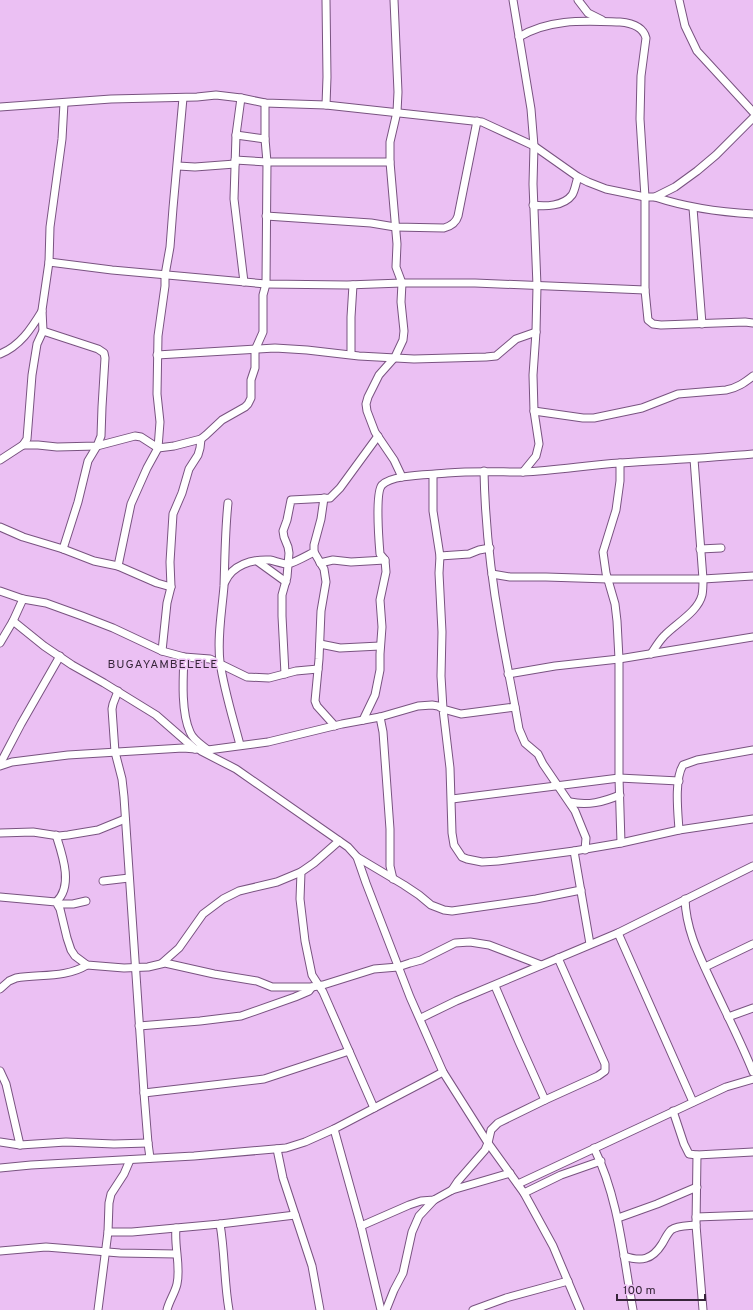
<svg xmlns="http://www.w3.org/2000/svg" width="753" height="1310" viewBox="0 0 753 1310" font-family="Overpass,sans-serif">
  <rect width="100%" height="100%" fill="#ebc0f3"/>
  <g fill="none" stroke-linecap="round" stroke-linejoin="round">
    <g stroke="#795380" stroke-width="9">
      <g id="minor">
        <path d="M394 0 398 92 397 112 390 142V162L397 244 396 267 402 283 401 302 404 331 403 340 395 357 379 375 368 397 366 404 367 411 375 432 394 460 402 477"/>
        <path d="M513 0 531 109 534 146 533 184 537 286 536 332 533 375 534 411 539 444 536 456 523 472"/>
        <path d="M578 0 588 13 602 20"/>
        <path d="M679 0 685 26 697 51 753 112"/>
        <path d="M519 37C550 18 586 21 620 22 631 23 643 26 646 38L641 76 640 119 645 197V290L648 320 653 324 661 325 745 322 753 323"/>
        <path d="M241 98 236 135 234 199 244 282"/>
        <path d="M326 105 327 77 326 0"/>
        <path d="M0 107 111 99 197 97 216 95 241 98 265 103 326 105 482 122 534 146 578 177 588 182 606 189 645 197H655L675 187 697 171 716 155 753 118"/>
        <path d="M236 135 265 139"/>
        <path d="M235 160 267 162H390"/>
        <path d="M178 166 195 167 235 164"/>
        <path d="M655 197C688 208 718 212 753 214"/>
        <path d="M533 205C545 207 564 206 572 195 575 191 576 182 578 177"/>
        <path d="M693 208 702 324"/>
        <path d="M266 216 371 223 395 227 444 228C451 226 456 223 458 216L477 121"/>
        <path d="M49 262 112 270 266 284 347 285 402 283H475L645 290"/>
        <path d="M43 331 98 349 104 353 105 358 102 407 101 436 97 446 88 461 78 502 63 549"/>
        <path d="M0 354C20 346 31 329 42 311"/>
        <path d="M351 354V317L353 285"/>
        <path d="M157 355 275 348 307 350 359 356 414 359 486 357 496 356 516 339 536 332"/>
        <path d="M534 411 583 418H594L642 408 678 394 726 390C737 388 744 383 753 376"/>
        <path d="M23 445H38L57 447 97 446 135 436 141 437 158 448 174 446 201 439 206 435 222 420 245 407 248 404 251 398V380L255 368V350L263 332V295L266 284 267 162 265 139V103"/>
        <path d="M0 460 23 445 27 439 32 375 37 344 43 331 42 310 49 262 50 227 62 139 64 103"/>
        <path d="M620 463V481L616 510 603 552 606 573 615 604 617 621 619 659V778L621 843"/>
        <path d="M484 471C485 523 491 576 500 626 506 661 513 694 519 729L525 743 538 754 543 764 575 811 586 838 585 850"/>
        <path d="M433 475V511L440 556 439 573 442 632 441 676 443 709 461 714 515 707"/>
        <path d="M228 503C225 531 225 558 224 586 222 611 217 637 220 662 224 690 233 718 240 745"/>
        <path d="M0 527 23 537 63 549 94 561 118 566 157 583 171 587"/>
        <path d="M700 549 721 548"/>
        <path d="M314 552 324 569 326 582 321 611 319 659 315 701 317 706 335 726"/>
        <path d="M440 556 469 554 479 550 490 548"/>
        <path d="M257 561 286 582"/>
        <path d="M320 563 333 560 351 562 385 560"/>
        <path d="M118 566 131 504 147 468 158 448 160 422 157 394 158 336 165 286V275L170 247 173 208 183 98"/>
        <path d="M492 574 510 577H546L608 579H703L753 576"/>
        <path d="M225 582C232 565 252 559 270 560 275 561 283 564 288 564 294 563 308 555 314 552V545L321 519 324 498"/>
        <path d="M0 591 23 599 46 603 82 616 113 628 162 651 184 657 210 659 247 677 269 678 296 671 318 669"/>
        <path d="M13 621 44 646 72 665 104 683 156 715 195 749"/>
        <path d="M0 643 13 621 23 599"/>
        <path d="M320 644 340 648 380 646"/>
        <path d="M162 651 167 603 171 587 170 562 173 514 182 493 189 469 198 455 200 448 201 439"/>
        <path d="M651 654C655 648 659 641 664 636 675 624 698 612 702 595 703 590 703 584 703 579L694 459"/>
        <path d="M184 657C183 679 181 712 190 732 193 740 202 745 208 750"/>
        <path d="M285 674 282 616V595L287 577 289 553 288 547 284 537 283 531 287 520 291 500 330 498 340 488 378 436"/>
        <path d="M508 674 555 666 619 659 753 637"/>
        <path d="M118 691 113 704 112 709 115 752 122 779 124 797 144 1093 148 1143 150 1158"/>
        <path d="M380 717 383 732 390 829V866L393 879"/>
        <path d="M363 720 375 695 380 670V654L382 627 380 600 386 572 385 560 380 554C379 542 375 492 382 485 392 474 432 475 447 473 472 471 497 472 523 472 555 471 587 465 620 463 664 460 709 458 753 454"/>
        <path d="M201 751 236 769 348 847 357 857 366 883 410 997 443 1072 488 1143 524 1193 553 1246 580 1310"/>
        <path d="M0 764 21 724 60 656"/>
        <path d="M0 766 12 762 68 755 183 748 208 750 268 742 342 724 380 717 418 706 432 705 438 706 443 709 450 768 452 833 454 845 462 857 467 859 482 862 498 861 574 851 621 843 679 830 753 819"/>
        <path d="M452 799 619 778 679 781"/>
        <path d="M570 802C588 806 603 802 620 795"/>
        <path d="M679 830C678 813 674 780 683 765L697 760 753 750"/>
        <path d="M0 833 33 832 59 836 68 835 98 830 125 819"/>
        <path d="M339 841 314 863 301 872 300 899 305 941 312 975 323 992 374 1108"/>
        <path d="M574 851 590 944"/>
        <path d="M357 857 404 885 419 895 431 905 444 910 452 911 536 899 581 890"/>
        <path d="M103 881 129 878"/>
        <path d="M0 897 56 902 60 909 67 938 71 950 75 956 87 965 124 968 148 967 165 963 214 974 257 981 272 987H312L323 985 374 969 398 967 410 963 421 960 455 943 470 942 489 945 541 965"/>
        <path d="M685 899C686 930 699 955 712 983 726 1013 741 1042 753 1072"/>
        <path d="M56 902C74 886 62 854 56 835"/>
        <path d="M58 904H73L86 901"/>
        <path d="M618 933 693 1102"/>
        <path d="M162 963 179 948 203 914 223 899 239 891 277 882 301 872"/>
        <path d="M705 967 753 944"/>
        <path d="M495 986 519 1042 545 1100"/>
        <path d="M0 989 9 981 16 978C40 974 66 978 87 965"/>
        <path d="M728 1017 753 1008"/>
        <path d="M421 1018 456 1001 618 933 753 866"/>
        <path d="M139 1026 200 1021 241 1016 295 997 309 991 312 987"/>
        <path d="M0 1071 6 1084 20 1145"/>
        <path d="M144 1093 264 1079 349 1051"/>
        <path d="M673 1111 684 1144 689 1154 697 1155 753 1152"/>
        <path d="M334 1129 361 1226 381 1310"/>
        <path d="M0 1142 20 1145 66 1142 114 1144 148 1143"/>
        <path d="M594 1148C619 1199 623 1255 633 1310"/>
        <path d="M277 1149 283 1178 312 1266 320 1310"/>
        <path d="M697 1155 696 1225 703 1310"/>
        <path d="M0 1168 31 1165 194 1156 286 1148 305 1142 334 1129 443 1072"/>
        <path d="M518 1184 726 1087 753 1079"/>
        <path d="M452 1190 458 1181 485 1150 488 1143 491 1130 498 1123 545 1100 598 1076 605 1071V1064L558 958"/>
        <path d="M524 1193 561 1175 601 1161"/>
        <path d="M696 1217 753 1215"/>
        <path d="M618 1218 657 1204 697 1187"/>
        <path d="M220 1224C225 1253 224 1282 229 1310"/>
        <path d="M361 1226 409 1205 421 1201 434 1200 452 1190 510 1173"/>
        <path d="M108 1232H132L220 1224 295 1215"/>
        <path d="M0 1251 46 1247 120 1253 176 1254"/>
        <path d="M624 1256C641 1262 652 1260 662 1244 665 1239 667 1234 671 1230 678 1225 688 1226 696 1225"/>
        <path d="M98 1310 108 1232 109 1203 111 1194 124 1174 130 1160"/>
        <path d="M167 1310C169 1301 175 1293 177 1284 181 1266 174 1247 176 1228"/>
        <path d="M386 1310 394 1290 403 1273 412 1232 419 1216 434 1200"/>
        <path d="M473 1310 506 1298 568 1281"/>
      </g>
    </g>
    <use href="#minor" stroke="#fff" stroke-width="7"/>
  </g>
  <g text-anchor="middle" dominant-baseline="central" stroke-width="3" stroke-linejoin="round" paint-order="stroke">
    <g font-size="12" letter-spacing="1" fill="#362539" stroke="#ebc0f3">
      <text x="163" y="665">BUGAYAMBELELE</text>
    </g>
  </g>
  <path d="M617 1294v6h88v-6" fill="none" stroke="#362539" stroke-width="2"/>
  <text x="623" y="1294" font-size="12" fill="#362539" stroke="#ebc0f3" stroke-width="3" paint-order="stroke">100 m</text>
</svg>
